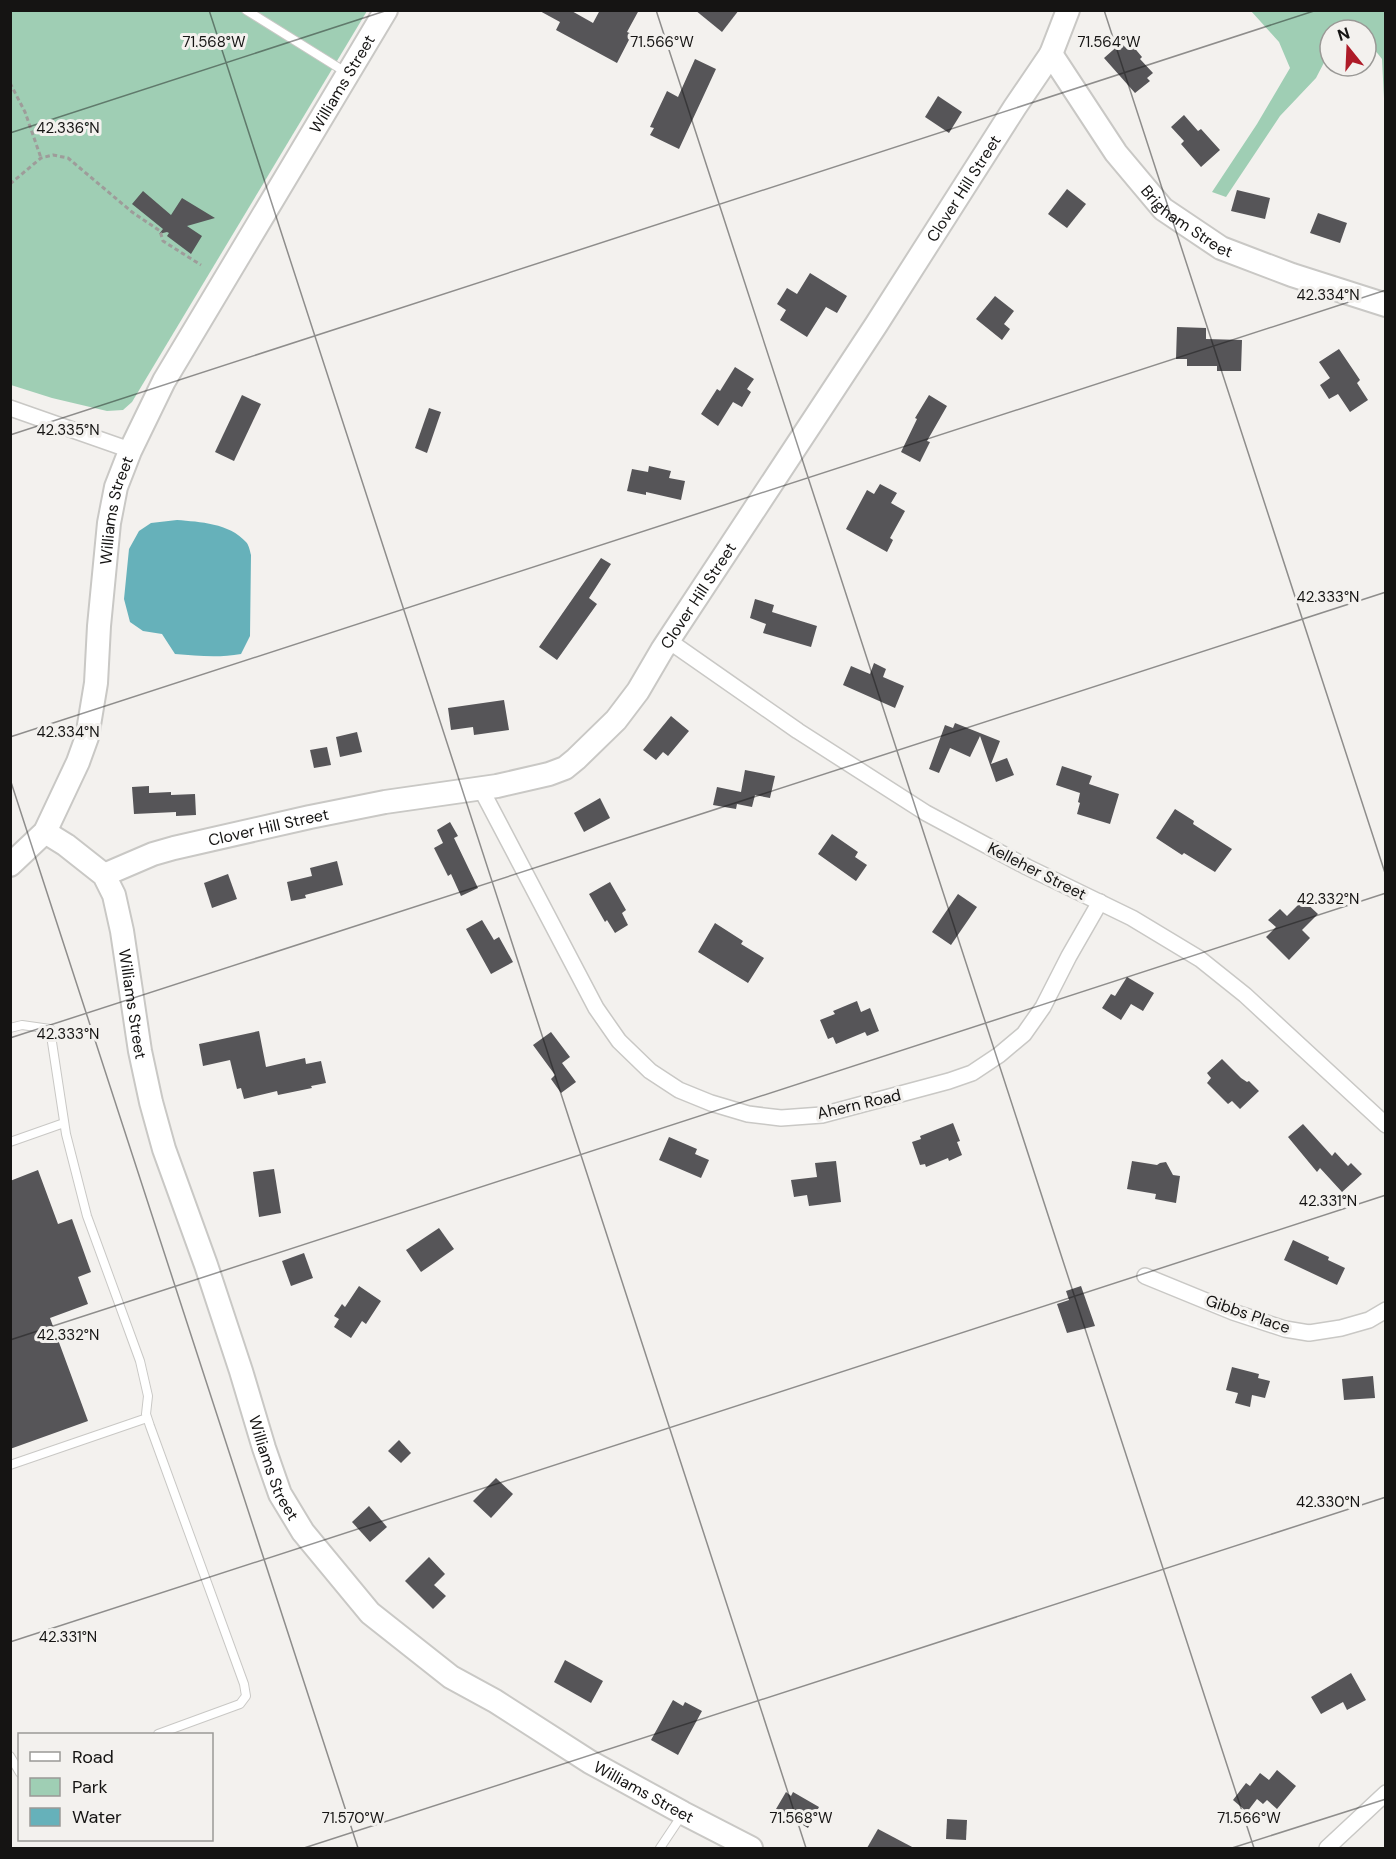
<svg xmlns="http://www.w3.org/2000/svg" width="1396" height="1859" viewBox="0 0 1396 1859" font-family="'DM Sans',sans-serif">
  <rect width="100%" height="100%" fill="#f3f1ee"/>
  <g fill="#9fceb4">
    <path d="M10 11H367L132 402 123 410 107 411 52 398 11 385Z"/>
    <path d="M1251 11H1385V118L1382 59 1366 39V30H1330V51L1316 78 1280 116 1226 197 1212 192 1257 124 1290 68 1279 42Z"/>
  </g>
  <path fill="#66b1ba" d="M177 520C200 522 229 523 246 542 249 545 250 551 251 555L250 636 241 654C219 658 198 656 175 654L162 634 143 631 130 622 124 599 129 549 139 531 151 523Z"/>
  <g fill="#565558">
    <path d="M538 10H570L593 23 600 10H639L627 32 632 34 617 63 556 30 560 22Z"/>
    <path d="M695 10H739L722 32Z"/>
    <path d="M1121 43 1127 49 1132 45 1142 57 1140 59 1153 73 1147 78 1150 81 1135 93 1104 58Z"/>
    <path d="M695 59 716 69 679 149 650 135 654 128 650 127 667 91 678 97Z"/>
    <path d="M938 96 962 112 949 133 925 117Z"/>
    <path d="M1184 115 1198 131 1201 129 1220 150 1201 167 1181 144 1184 141 1171 127Z"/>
    <path d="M1067 189 1086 204 1067 228 1048 214Z"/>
    <path d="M1237 190 1270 198 1265 219 1231 211Z"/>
    <path d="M143 191 171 215 182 198 215 218 187 226 202 236 191 254 167 236 169 233 167 232 159 234 163 229 132 204Z"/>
    <path d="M1318 213 1347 223 1340 243 1310 233Z"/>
    <path d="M810 273 847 296 837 313 826 307 807 337 780 320 786 310 777 304 787 288 797 294Z"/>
    <path d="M995 296 1014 311 1004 324 1010 329 1002 340 976 319Z"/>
    <path d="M1177 327 1206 328V339L1242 340 1241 371H1217V366H1187V359H1176Z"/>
    <path d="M1339 349 1360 380 1357 383 1368 400 1350 412 1338 394 1329 399 1320 385 1330 378 1319 362Z"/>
    <path d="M735 367 754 379 747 389 751 392 742 407 733 402 718 426 701 414 717 389 720 391Z"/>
    <path d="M242 395 261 404 234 461 215 452Z"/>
    <path d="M929 395 947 406 927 441 930 442 920 462 901 452 917 419 915 418Z"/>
    <path d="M429 408 441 412 427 453 415 448Z"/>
    <path d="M649 466 671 471 669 478 685 481 681 500 646 492V495L627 491 632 469 648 472Z"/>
    <path d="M880 484 897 493 891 503 905 511 890 538 893 540 887 552 846 529 867 490 874 494Z"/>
    <path d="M601 558 611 564 589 598 597 604 557 660 539 647Z"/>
    <path d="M755 599 774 605 772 612 817 626 811 647 763 633 766 624 750 618Z"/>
    <path d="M874 663 886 669 883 677 904 686 895 708 843 685 851 666 870 674Z"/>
    <path d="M504 700 509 730 474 735 473 727 451 730 448 708Z"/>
    <path d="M671 716 689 731 668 756 663 752 656 760 643 750Z"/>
    <path d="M955 723 1000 741 991 764 1007 758 1014 775 996 782 980 736 970 757 950 748 939 773 929 769 945 725 953 728Z"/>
    <path d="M357 732 362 752 340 757 336 737Z"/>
    <path d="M327 747 331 765 314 768 310 750Z"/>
    <path d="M1062 766 1092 776 1089 784 1119 794 1110 824 1077 814 1080 803 1078 802 1080 793 1056 785Z"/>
    <path d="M745 770 775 776 770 798 755 795 752 807 737 804 736 809 713 805 717 787 741 792Z"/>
    <path d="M149 786V793L171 792V795L195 794 196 815 176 816V812L134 814 132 787Z"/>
    <path d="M600 798 610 818 584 832 574 813Z"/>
    <path d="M1175 809 1194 821 1193 824 1232 849 1215 872 1184 853 1182 855 1156 838Z"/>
    <path d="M450 822 458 836 454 838 478 888 461 896 451 874 448 876 434 848 443 843 437 830Z"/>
    <path d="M832 834 858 852 855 857 867 865 856 881 818 854Z"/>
    <path d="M337 861 343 885 305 895 306 898 291 901 287 882 312 876 310 868Z"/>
    <path d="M228 874 237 899 212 908 204 883Z"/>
    <path d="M610 882 626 910 622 913 628 925 615 933 607 920 605 922 589 894Z"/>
    <path d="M958 894 977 907 951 945 932 932Z"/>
    <path d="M1303 900 1318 914 1302 930 1310 938 1289 960 1266 937 1276 927 1268 920 1280 909 1287 916Z"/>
    <path d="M482 920 494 940 499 937 513 962 491 974 466 929Z"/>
    <path d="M715 923 743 941 741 944 764 958 748 983 698 952Z"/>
    <path d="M1127 977 1154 993 1143 1011 1131 1004 1121 1020 1102 1008 1111 994 1115 996Z"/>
    <path d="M857 1001 861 1012 870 1008 879 1031 867 1036 865 1032 836 1044 833 1037 828 1039 820 1020 835 1014 833 1011Z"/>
    <path d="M259 1031 266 1067 305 1058 306 1064 321 1061 326 1083 311 1086 312 1088 278 1095 277 1091 244 1099 241 1088 237 1089 230 1060 203 1066 199 1044Z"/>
    <path d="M551 1032 570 1057 562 1063 576 1082 561 1093 551 1079 555 1075 533 1045Z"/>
    <path d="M1222 1059 1241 1078 1247 1082 1249 1081 1259 1091 1240 1109 1232 1101 1228 1104 1207 1083 1211 1078 1207 1073Z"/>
    <path d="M953 1123 960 1141 957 1142 962 1155 949 1161 948 1158 926 1167 925 1164 920 1165 912 1142 921 1139 920 1136Z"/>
    <path d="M1303 1124 1332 1156 1335 1152 1348 1166 1351 1163 1362 1174 1342 1192 1320 1168 1317 1172 1288 1137Z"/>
    <path d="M669 1137 697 1149 695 1154 709 1160 701 1178 659 1160Z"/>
    <path d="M836 1161 841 1202 809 1206 807 1195 794 1197 791 1180 817 1177 815 1163Z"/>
    <path d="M1132 1161 1157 1165 1160 1163 1166 1162 1173 1175 1180 1176 1176 1203 1155 1199 1156 1194 1127 1189Z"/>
    <path d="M274 1169 281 1213 259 1217 253 1172Z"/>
    <path d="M38 1170 58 1224 72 1219 91 1272 78 1277 88 1304 50 1318 88 1421 10 1449V1181Z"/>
    <path d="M439 1228 454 1249 421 1272 406 1250Z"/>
    <path d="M1293 1240 1329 1257 1328 1260 1345 1268 1337 1285 1284 1260Z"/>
    <path d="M304 1253 313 1278 291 1286 282 1261Z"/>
    <path d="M359 1286 381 1301 366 1324 362 1321 351 1338 334 1327 339 1319 334 1316 342 1304 345 1307Z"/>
    <path d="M1081 1286 1095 1326 1067 1333 1057 1304 1069 1300 1066 1291Z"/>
    <path d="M1232 1367 1259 1374 1258 1378 1270 1381 1265 1398 1252 1395 1250 1407 1235 1403 1238 1393 1226 1390Z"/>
    <path d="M1373 1376 1375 1398 1344 1400 1342 1379Z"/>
    <path d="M399 1440 411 1453 401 1463 388 1451Z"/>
    <path d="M496 1478 513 1494 491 1518 473 1501Z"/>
    <path d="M369 1506 387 1527 370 1542 352 1522Z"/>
    <path d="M429 1557 445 1574 434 1585 446 1596 433 1609 405 1581Z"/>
    <path d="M565 1660 603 1681 591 1703 554 1682Z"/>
    <path d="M1351 1673 1366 1700 1347 1710 1343 1702 1321 1714 1311 1697Z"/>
    <path d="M673 1700 683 1706 685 1702 702 1711 678 1755 651 1740Z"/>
    <path d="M1277 1770 1296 1786 1277 1809 1267 1800 1263 1804 1257 1799 1247 1812 1233 1800 1246 1783 1250 1786 1260 1773 1269 1780Z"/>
    <path d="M786 1792 791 1796 793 1792 819 1807 808 1828 776 1809Z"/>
    <path d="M947 1819 967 1820 966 1840 946 1839Z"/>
    <path d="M878 1829 914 1848H867Z"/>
  </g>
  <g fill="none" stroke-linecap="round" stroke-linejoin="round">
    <g stroke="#c9c8c5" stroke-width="10">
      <g id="lane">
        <path d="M246 10 347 73"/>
        <path d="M10 1028 22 1025 50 1029 66 1134 87 1216 140 1361 148 1396 146 1414 150 1426 244 1684 246 1696 240 1704 158 1734"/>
        <path d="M10 1142 64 1123"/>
        <path d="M10 1465 147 1418"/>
        <path d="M10 1756 20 1773"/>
        <path d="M660 1848 682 1815"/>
      </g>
    </g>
    <g stroke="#c9c8c5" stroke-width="18">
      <g id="street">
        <path d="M10 408 130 450"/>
        <path d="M669 641 798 731 926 813 1027 867 1132 918 1200 959 1245 995 1386 1125"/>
        <path d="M481 789 596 1008 619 1041 650 1071 679 1090 711 1103 748 1114 781 1118 822 1115 949 1081 972 1073 999 1055 1024 1034 1043 1007 1069 956 1100 902"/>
        <path d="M1145 1276 1233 1312 1285 1329 1309 1333 1341 1328 1369 1320 1386 1310"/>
        <path d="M1327 1848 1386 1793"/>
      </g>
    </g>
    <g stroke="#c9c8c5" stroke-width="26">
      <g id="secondary">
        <path id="s1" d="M1051 54 1116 153 1163 209 1221 248 1292 275 1386 305"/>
        <path id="s2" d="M45 832 66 845 104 875 114 895 122 931 140 1051 151 1102 164 1149 206 1265 241 1371 264 1448 280 1494 303 1532 370 1613 451 1677 495 1701 590 1762 683 1813 751 1848"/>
        <path id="s3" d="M10 865 45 832 78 762 87 737 96 683 99 626 109 523 116 487 130 451 164 381 386 10"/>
        <path id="s4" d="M104 875 153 854 174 848 310 817 385 802 497 786 549 774 565 768 576 759 616 720 638 691 662 650 876 325 1015 107 1051 54 1068 10"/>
      </g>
    </g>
    <g stroke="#9e9c9a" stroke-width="3" stroke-dasharray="4.5 3" stroke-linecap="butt">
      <path d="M10 83 25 112 41 158"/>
      <path d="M10 184 41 158 53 155 68 158 132 212 160 231 163 241 201 265"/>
    </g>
    <use href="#lane" stroke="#fff" stroke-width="8"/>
    <use href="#street" stroke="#fff" stroke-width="15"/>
    <use href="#secondary" stroke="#fff" stroke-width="22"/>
  </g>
  <path fill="none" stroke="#151413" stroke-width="1.5" stroke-opacity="0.45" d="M209 10 806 1848M656 10 1254 1848M1104 10 1386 876M10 133 388 10M10 435 1317 10M10 737 1386 290M10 779 358 1848M10 1038 1386 592M10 1340 1386 893M10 1642 1386 1195M304 1848 1386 1497M1232 1848 1386 1799"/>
  <g text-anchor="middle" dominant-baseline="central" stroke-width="6" stroke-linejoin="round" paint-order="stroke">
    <g font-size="16" fill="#151413" stroke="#f3f1ee">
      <text stroke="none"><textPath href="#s3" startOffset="867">Williams Street</textPath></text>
      <text stroke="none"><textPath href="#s4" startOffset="1180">Clover Hill Street</textPath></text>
      <text stroke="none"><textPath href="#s1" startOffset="218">Brigham Street</textPath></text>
      <text stroke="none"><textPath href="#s3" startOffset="381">Williams Street</textPath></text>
      <text stroke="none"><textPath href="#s4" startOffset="694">Clover Hill Street</textPath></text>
      <text stroke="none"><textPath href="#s4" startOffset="172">Clover Hill Street</textPath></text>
      <text transform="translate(1037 871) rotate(27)">Kelleher Street</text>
      <text stroke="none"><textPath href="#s2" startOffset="206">Williams Street</textPath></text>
      <text transform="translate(859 1104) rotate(-13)">Ahern Road</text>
      <text transform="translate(1248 1314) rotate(19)">Gibbs Place</text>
      <text stroke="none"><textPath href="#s2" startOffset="692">Williams Street</textPath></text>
      <text stroke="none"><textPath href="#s2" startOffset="1196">Williams Street</textPath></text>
    </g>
  </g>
  <g font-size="15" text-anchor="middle" fill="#151413" stroke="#f3f1ee" stroke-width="6" stroke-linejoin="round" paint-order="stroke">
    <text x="214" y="47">71.568°W</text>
    <text x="662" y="47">71.566°W</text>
    <text x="1109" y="47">71.564°W</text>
    <text x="68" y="133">42.336°N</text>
    <text x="1328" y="300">42.334°N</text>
    <text x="68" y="435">42.335°N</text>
    <text x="1328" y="602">42.333°N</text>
    <text x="68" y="737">42.334°N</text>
    <text x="1328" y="904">42.332°N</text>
    <text x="68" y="1039">42.333°N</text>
    <text x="1328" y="1206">42.331°N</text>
    <text x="68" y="1340">42.332°N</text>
    <text x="1328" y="1507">42.330°N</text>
    <text x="68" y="1642">42.331°N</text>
    <text x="353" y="1823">71.570°W</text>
    <text x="801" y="1823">71.568°W</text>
    <text x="1249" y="1823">71.566°W</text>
  </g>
  <rect width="1396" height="1859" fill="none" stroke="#151413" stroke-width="24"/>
  <rect x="18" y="1733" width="195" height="108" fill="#f3f1ee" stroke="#9a9996" stroke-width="1.5"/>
  <rect x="30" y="1752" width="30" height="9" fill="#ffffff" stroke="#9a9996" stroke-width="1.5"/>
  <text x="72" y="1763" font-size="18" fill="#151413">Road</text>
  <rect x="30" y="1778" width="30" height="18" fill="#9fceb4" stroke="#9a9996" stroke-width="1.5"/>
  <text x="72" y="1793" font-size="18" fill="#151413">Park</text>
  <rect x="30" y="1808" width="30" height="18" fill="#66b1ba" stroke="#9a9996" stroke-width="1.5"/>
  <text x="72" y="1823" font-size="18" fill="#151413">Water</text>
  <g transform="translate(1348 48) rotate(342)"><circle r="28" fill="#f3f1ee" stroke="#9a9996" stroke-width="1.5"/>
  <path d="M0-4.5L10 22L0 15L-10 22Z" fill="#ae1b28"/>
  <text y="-9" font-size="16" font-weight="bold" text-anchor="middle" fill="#151413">N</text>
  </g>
</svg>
